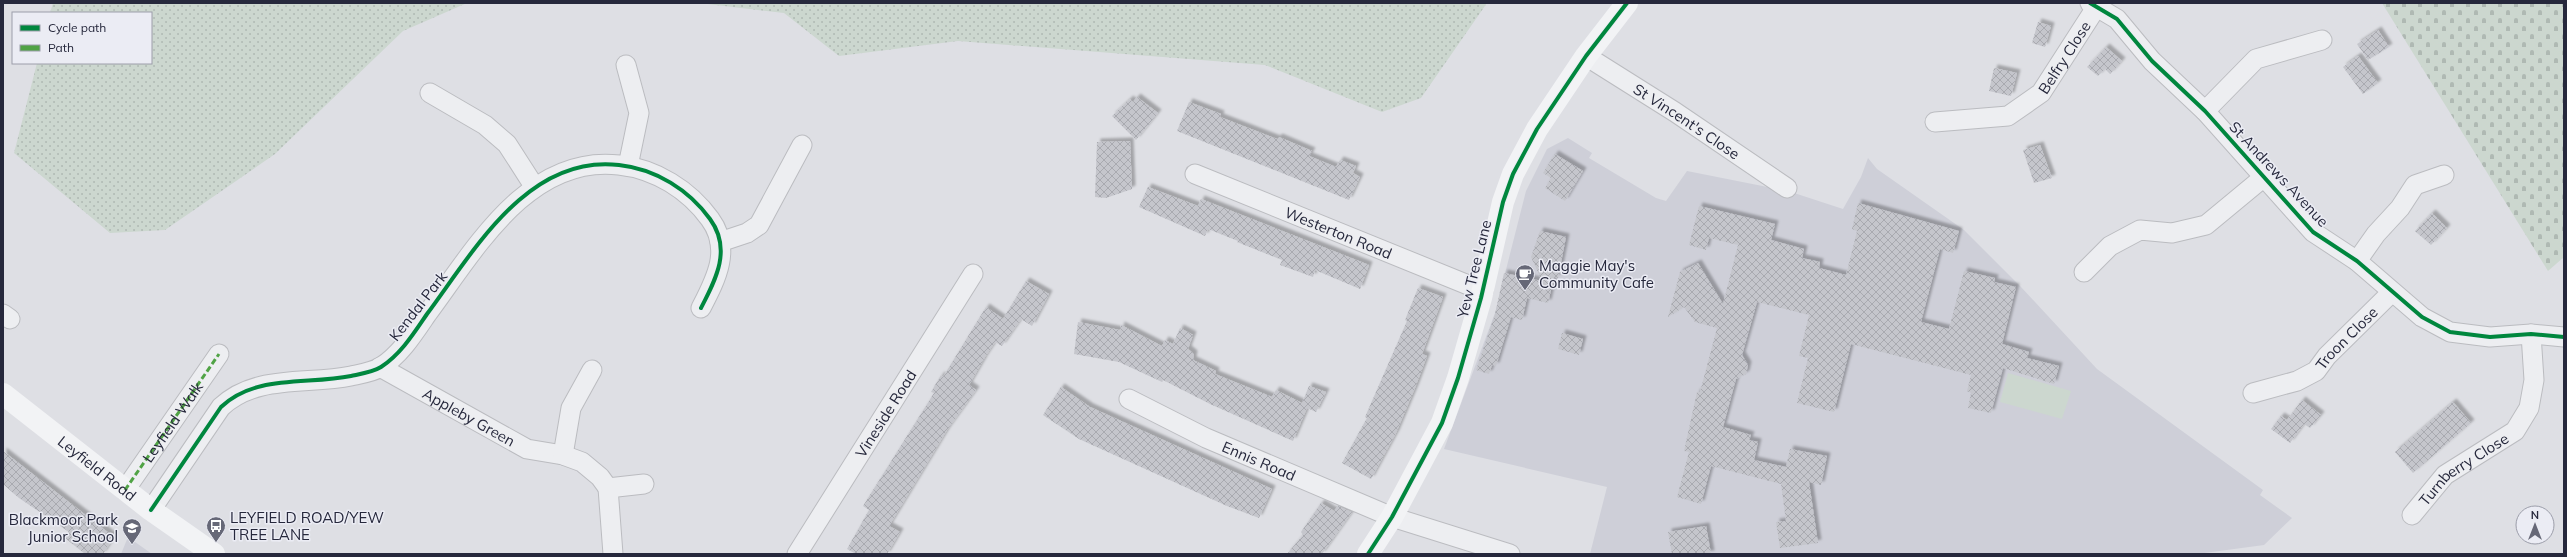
<svg xmlns="http://www.w3.org/2000/svg" width="2567" height="557" viewBox="0 0 2567 557" font-family="Mulish,sans-serif">
  <defs>
    <pattern id="grass-dots" width="8" height="8" patternUnits="userSpaceOnUse"><rect width="8" height="8" fill="#ccd7cf"/><path d="M2 2h.1M6 6h.1" fill="none" stroke="#afb9b3" stroke-width="1.8" stroke-linecap="round"/></pattern>
    <pattern id="cemetery-stones" width="16" height="16" patternUnits="userSpaceOnUse"><rect width="16" height="16" fill="#ccd7cf"/><path d="M2 7V4a2 2 0 0 1 4 0v3zM10 15v-3a2 2 0 0 1 4 0v3z" fill="#afb9b3"/></pattern>
    <pattern id="building-cross-hatch" width="8" height="8" patternUnits="userSpaceOnUse"><rect width="8" height="8" fill="#c5c6cc"/><path d="M0 0l8 8M0 8l8-8" fill="none" stroke="#a9aab0"/></pattern>
    <filter id="shadow"><feDropShadow dx="3.5" dy="-3.5" stdDeviation="1" flood-color="#0004"/></filter>
  </defs>
  <rect width="100%" height="100%" fill="#dedfe4"/>
  <g fill="#cecfd8">
    <path d="M1568 138 1592 153 1589 158 1656 198 1666 201 1687 171 1788 191 1843 209 1861 177 1868 158 1877 169 1964 230 2021 287 2097 369 2263 490 2260 495 2292 518 2264 545 2197 554H1590L1607 487 1444 449 1495 313 1526 191 1547 149Z"/>
    <path d="M128 537 152 554H121Z"/>
  </g>
  <g fill="url(#grass-dots)">
    <path d="M53 3H467L403 31 275 154 165 230 110 233 14 153 37 63H151V13H50Z"/>
    <path d="M699 3H1487L1421 98 1382 112 1265 65 958 41 839 56 784 13Z"/>
  </g>
  <path fill="url(#cemetery-stones)" d="M2382 3H2564V257L2548 271Z"/>
  <path fill="#ccd7cf" d="M2008 373 2071 391 2062 419 2000 402Z"/>
  <g fill="url(#building-cross-hatch)" filter="url(#shadow)">
    <path d="M2038 22 2051 26 2045 47 2032 43Z"/>
    <path d="M2378 30 2389 47 2368 60 2357 44Z"/>
    <path d="M2106 47 2122 61 2110 74 2105 69 2098 76 2087 67Z"/>
    <path d="M2358 56 2378 83 2363 94 2343 67Z"/>
    <path d="M1994 68 2017 73 2011 96 1989 91Z"/>
    <path d="M1137 97 1158 113 1136 140 1112 116 1130 99 1133 102Z"/>
    <path d="M1189 102 1221 114 1220 117 1277 139 1279 137 1312 151 1309 156 1336 167 1340 160 1356 166 1353 173 1360 177 1349 200 1177 131Z"/>
    <path d="M1130 141 1132 189 1106 198 1095 197 1097 142Z"/>
    <path d="M2040 145 2052 178 2034 183 2023 150Z"/>
    <path d="M1555 154 1583 171 1565 201 1545 188 1551 178 1543 173Z"/>
    <path d="M1148 187 1198 206 1201 199 1369 265 1360 289 1315 270 1313 277 1280 265 1282 260 1237 242 1238 241 1208 229 1205 236 1139 207Z"/>
    <path d="M1858 203 1959 231 1953 253 1940 249 1921 322 1949 329 1964 271 1995 278 1994 282 2016 287 2002 344 2029 352 2027 358 2059 366 2054 384 2003 368 1991 413 1968 408 1971 393 1967 391 1971 375 1851 344 1834 412 1797 403 1808 358 1799 356 1809 315 1757 302 1742 355 1748 365 1746 374 1736 379 1723 427 1751 435 1749 440 1758 442 1754 460 1786 467 1790 449 1827 456 1821 485 1809 482 1818 543 1780 548 1776 522 1786 521 1781 484 1711 466 1701 504 1677 497 1689 452 1684 451 1697 392H1700L1717 328 1695 322 1684 307 1668 317 1680 272 1698 263 1723 304 1738 245 1709 238 1706 250 1689 245 1699 206 1775 224 1771 240 1804 249 1802 258 1820 262 1819 268 1846 275 1857 231 1852 229Z"/>
    <path d="M2432 213 2447 228 2431 245 2415 231Z"/>
    <path d="M1540 231 1566 237 1558 278 1554 277 1548 303 1527 298 1522 320 1511 317 1496 366 1492 365 1489 374 1476 370 1495 314 1504 273 1542 281 1531 257Z"/>
    <path d="M1026 281 1049 294 1032 326 1021 319 1002 346 995 342 985 357 969 385 976 390 947 430 889 526 900 532 887 554H856L847 549 869 510 863 506 934 393 931 392 941 375 943 377 986 307 1003 319Z"/>
    <path d="M1418 288 1443 297 1422 354 1427 356 1415 388 1396 433 1371 479 1342 463 1367 418 1365 417 1407 321 1405 320Z"/>
    <path d="M1078 322 1120 330 1121 325 1162 346 1165 340 1173 344 1180 328 1193 335 1188 349 1194 354 1193 360 1216 371 1215 374 1272 397 1276 390 1302 403 1309 386 1326 392 1316 412 1307 408 1293 441 1210 404 1163 380 1162 382 1119 362 1074 354Z"/>
    <path d="M1562 333 1583 339 1579 355 1558 349Z"/>
    <path d="M1061 387 1090 407 1272 489 1259 518 1227 506 1079 439 1043 415Z"/>
    <path d="M2302 400 2321 415 2310 428 2304 424 2290 443 2271 429 2281 416 2287 420Z"/>
    <path d="M2453 402 2471 423 2413 473 2395 452Z"/>
    <path d="M3 451 114 537 103 554H85L65 538 69 532 19 498 3 484Z"/>
    <path d="M1321 503 1334 511 1338 506 1352 512 1322 554H1287L1303 535 1301 532Z"/>
    <path d="M1706 526 1711 554H1672L1668 532Z"/>
  </g>
  <g fill="none" stroke-linecap="round" stroke-linejoin="round">
    <g stroke="#bbbcc0" stroke-width="21">
      <g id="street">
        <path d="M2090 3 2117 19 2152 61 2205 111 2313 232 2357 261 2422 317 2450 332 2490 337 2531 334 2564 337"/>
        <path id="s1" d="M1586 56 1675 112 1787 188"/>
        <path d="M626 65 639 113 628 166"/>
        <path d="M430 93 485 125 507 144 534 186"/>
        <path d="M2205 111 2256 59 2322 40"/>
        <path id="s2" d="M1935 122 2008 116 2041 93 2097 6"/>
        <path id="s3" d="M1195 174 1483 291"/>
        <path d="M720 242 747 233 759 225 802 145"/>
        <path d="M2357 261 2376 234 2400 208 2415 185 2444 175"/>
        <path d="M2084 272 2110 246 2140 230 2172 233 2206 225 2264 177"/>
        <path d="M3 314 10 319"/>
        <path id="s4" d="M380 367 527 449 563 455 582 462 600 477 608 488"/>
        <path id="s5" d="M2253 393 2297 381 2316 371 2327 356 2392 292"/>
        <path id="s6" d="M1129 399 1206 438 1392 517 1510 554"/>
        <path d="M563 455 571 408 592 370"/>
        <path id="s7" d="M125 490 219 354"/>
        <path d="M151 510 221 407C256 374 307 385 351 376 360 374 373 372 381 367 401 354 414 333 427 314 474 251 528 154 619 165 656 169 689 190 710 219 732 249 716 279 701 308"/>
        <path id="s8" d="M2412 515 2445 475 2515 431 2529 408 2534 380 2531 334"/>
        <path d="M613 554 608 488 644 484"/>
        <path id="s9" d="M797 554 973 274"/>
      </g>
    </g>
    <use href="#street" stroke="#edeef1" stroke-width="19"/>
    <g stroke="#f2f3f5" stroke-width="22">
      <path id="s10" d="M3 394 151 510 214 554"/>
      <path d="M1368 554 1392 517 1442 423 1458 378 1481 298 1503 202 1513 174 1537 129 1586 56 1627 3"/>
    </g>
    <path stroke="#50a345" stroke-width="3" stroke-dasharray="6 3" stroke-linecap="butt" d="M125 490 219 354"/>
    <g stroke="#ebecf4" stroke-width="6">
      <g id="cycleway">
        <path d="M2090 3 2117 19 2152 61 2205 111 2313 232 2357 261 2422 317 2450 332 2490 337 2531 334 2564 337"/>
        <path d="M151 510 221 407C256 374 307 385 351 376 360 374 373 372 381 367 401 354 414 333 427 314 474 251 528 154 619 165 656 169 689 190 710 219 732 249 716 279 701 308"/>
        <path d="M1368 554 1392 517 1442 423 1458 378 1481 298 1503 202 1513 174 1537 129 1586 56 1627 3"/>
      </g>
    </g>
    <use href="#cycleway" stroke="#00873e" stroke-width="4"/>
  </g>
  <defs>
    <g id="cafe-pin" transform="scale(1)"><path d="M0 17L-7.5 6A9.5 9.5 0 1 1 7.5 6Z" fill="#666877" stroke="#ebecf4"/><path d="M-5.5-4.5H6V0H3Q3 3.5 0 3.5H-2.5Q-5.5 3.5-5.5 0ZM3-3.2v2h1.7v-2ZM-6 4.5H4V6H-6Z" fill="#fff"/></g>
    <g id="bus-pin" transform="scale(1)"><path d="M0 17L-7.5 6A9.5 9.5 0 1 1 7.5 6Z" fill="#666877" stroke="#ebecf4"/><path d="M-5-6H5V4H4V6H2V4H-2V6H-4V4H-5ZM-3.5-4V0h7V-4ZM-3.5 1.2v1.5H-2V1.2ZM2 1.2v1.5H3.5V1.2Z" fill="#fff"/></g>
    <g id="school-pin" transform="scale(1)"><path d="M0 17L-7.5 6A9.5 9.5 0 1 1 7.5 6Z" fill="#666877" stroke="#ebecf4"/><path d="M0-5L7-2L0 1L-7-2ZM-4 1L0 2.5L4 1V4Q0 6-4 4Z" fill="#fff"/></g>
  </defs>
  <g fill-rule="evenodd">
    <use href="#cafe-pin" x="1525" y="274"/>
    <use href="#bus-pin" x="216" y="526"/>
    <use href="#school-pin" x="132" y="528"/>
  </g>
  <g text-anchor="middle" dominant-baseline="central" stroke-width="3" stroke-linejoin="round" paint-order="stroke">
    <g font-size="15" fill="#26283c" stroke="#ebecf4">
      <text stroke="none"><textPath href="#s2" startOffset="156">Belfry Close</textPath></text>
      <text stroke="none"><textPath href="#s1" startOffset="120">St Vincent's Close</textPath></text>
      <text transform="translate(2279 174) rotate(47)">St Andrews Avenue</text>
      <text stroke="none"><textPath href="#s3" startOffset="155">Westerton Road</textPath></text>
      <text transform="translate(1474 269) rotate(-76)">Yew Tree Lane</text>
      <text transform="translate(418 306) rotate(-52)">Kendal Park</text>
      <text stroke="none"><textPath href="#s5" startOffset="112">Troon Close</textPath></text>
      <text stroke="none"><textPath href="#s9" startOffset="166">Vineside Road</textPath></text>
      <text stroke="none"><textPath href="#s4" startOffset="102">Appleby Green</textPath></text>
      <text stroke="none"><textPath href="#s7" startOffset="83">Leyfield Walk</textPath></text>
      <text stroke="none"><textPath href="#s6" startOffset="144">Ennis Road</textPath></text>
      <text stroke="none"><textPath href="#s10" startOffset="120">Leyfield Road</textPath></text>
      <text stroke="none"><textPath href="#s8" startOffset="70">Turnberry Close</textPath></text>
    </g>
    <g font-size="15" fill="#26283c" stroke="#ebecf4" text-anchor="start">
      <text x="1539" y="265">Maggie May's<tspan x="1539" dy="17">Community Cafe</tspan></text>
      <text x="230" y="517">LEYFIELD ROAD/YEW<tspan x="230" dy="17">TREE LANE</tspan></text>
      <text x="118" y="519" text-anchor="end">Blackmoor Park<tspan x="118" dy="17">Junior School</tspan></text>
    </g>
  </g>
  <rect width="2567" height="557" fill="none" stroke="#26283c" stroke-width="8"/>
  <rect x="12" y="12" width="140" height="52" fill="#ebecf4" stroke="#9c9eaa"/>
  <rect x="20" y="25" width="20" height="6" fill="#00873e" stroke="#9c9eaa"/>
  <text x="48" y="32" font-size="12" fill="#26283c">Cycle path</text>
  <rect x="20" y="45" width="20" height="6" fill="#50a345" stroke="#9c9eaa"/>
  <text x="48" y="52" font-size="12" fill="#26283c">Path</text>
  <g transform="translate(2535 525)"><circle r="19" fill="#ebecf4" stroke="#9c9eaa"/>
  <path d="M0-3L7 15L0 10L-7 15Z" fill="#666877"/>
  <text y="-6" font-size="11" font-weight="bold" text-anchor="middle" fill="#26283c">N</text>
  </g>
</svg>
